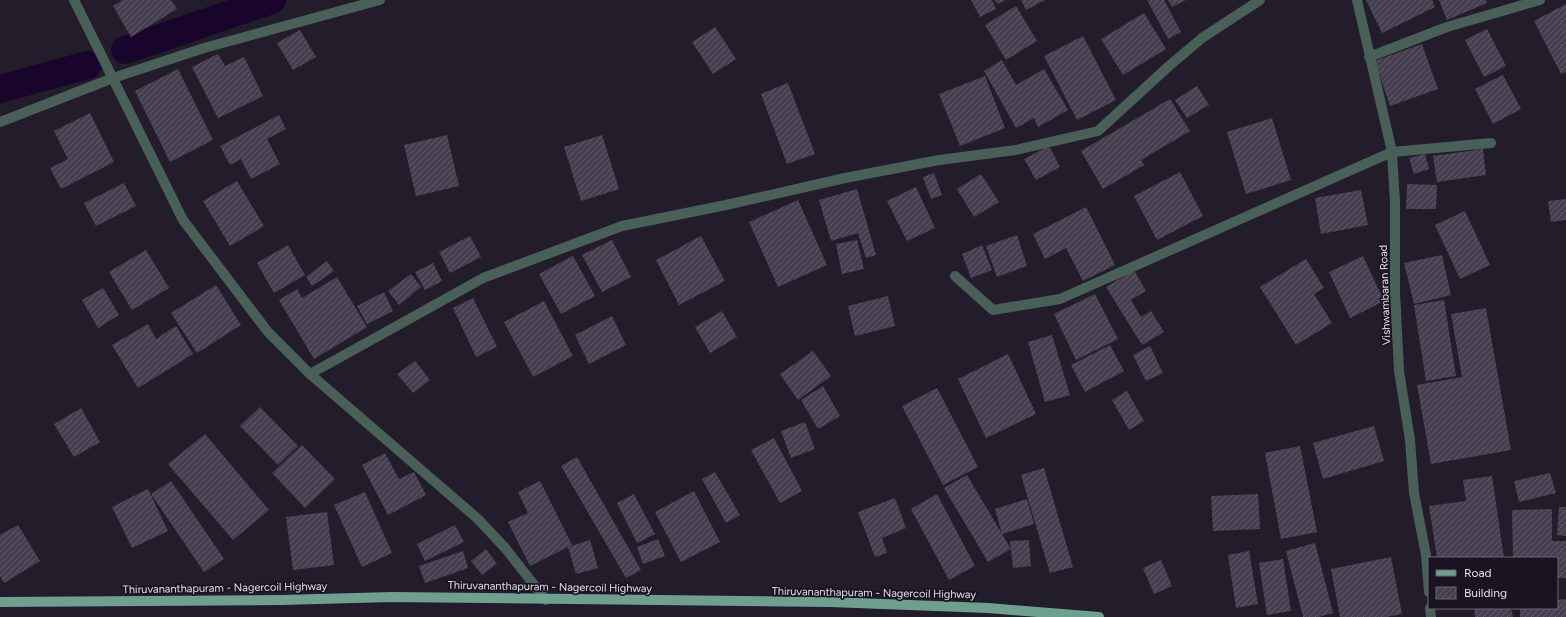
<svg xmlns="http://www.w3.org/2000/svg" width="1566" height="617" viewBox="0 0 1566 617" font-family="Figtree,sans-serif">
  <defs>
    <pattern id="building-hatch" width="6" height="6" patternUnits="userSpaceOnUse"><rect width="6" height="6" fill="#463f4f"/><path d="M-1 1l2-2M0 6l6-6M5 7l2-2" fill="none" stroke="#615a68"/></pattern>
  </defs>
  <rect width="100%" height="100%" fill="#231c2b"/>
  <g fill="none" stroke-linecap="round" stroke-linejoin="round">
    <g stroke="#19052b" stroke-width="28">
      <path d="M125 50 272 0"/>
      <path d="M0 89 88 65"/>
    </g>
  </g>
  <g fill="url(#building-hatch)">
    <path d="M123 0H171L177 9 131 37 113 6Z"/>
    <path d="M971 0H992L996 9 980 17Z"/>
    <path d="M995 0H1006L997 4Z"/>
    <path d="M1021 0H1045L1026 10Z"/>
    <path d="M1147 0H1164L1181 32 1168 39Z"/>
    <path d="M1168 0H1186L1172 7Z"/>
    <path d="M1366 0H1432L1435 7 1382 33Z"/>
    <path d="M1439 0H1486L1487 3 1447 20Z"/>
    <path d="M1566 4V72L1561 74 1534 21Z"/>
    <path d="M1016 6 1037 41 1006 60 985 25Z"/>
    <path d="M1144 13 1166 49 1123 75 1101 39Z"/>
    <path d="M715 27 736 59 713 74 692 42Z"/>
    <path d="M1487 29 1506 66 1484 77 1465 40Z"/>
    <path d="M300 30 316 57 293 70 277 43Z"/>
    <path d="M1083 36 1116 100 1077 120 1044 56Z"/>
    <path d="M1422 44 1438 89 1390 106 1375 61Z"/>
    <path d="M218 54 225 66 244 57 263 96 218 118 192 67Z"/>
    <path d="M1002 60 1016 85 1044 69 1068 110 1038 127 1034 118 1016 128 984 71Z"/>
    <path d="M178 69 213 140 170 162 135 91Z"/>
    <path d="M1503 75 1521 109 1493 124 1475 89Z"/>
    <path d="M985 76 1005 128 960 146 939 94Z"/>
    <path d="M788 83 815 154 787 164 761 94Z"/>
    <path d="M1197 86 1209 105 1187 118 1175 100Z"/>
    <path d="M1170 99 1190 131 1141 160 1144 165 1103 189 1081 151Z"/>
    <path d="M90 113 114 162 61 189 50 168 68 159 54 131Z"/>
    <path d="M279 115 286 129 267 139 280 164 251 179 241 159 230 165 220 146Z"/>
    <path d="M1272 118 1291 180 1246 194 1227 132Z"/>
    <path d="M447 135 459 186 416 196 404 145Z"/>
    <path d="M602 135 619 189 581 201 564 147Z"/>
    <path d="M1049 146 1060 167 1036 180 1024 159Z"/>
    <path d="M1483 149 1486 175 1437 182 1433 156Z"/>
    <path d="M1425 154 1429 169 1414 174 1409 158Z"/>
    <path d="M1180 172 1203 216 1157 240 1134 196Z"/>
    <path d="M934 173 942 195 931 199 923 177Z"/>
    <path d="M981 174 999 202 974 217 957 189Z"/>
    <path d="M237 181 264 226 230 246 203 201Z"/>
    <path d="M124 183 136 206 96 226 84 203Z"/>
    <path d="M1407 184 1437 185 1436 209H1406Z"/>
    <path d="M916 187 935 228 907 241 887 201Z"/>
    <path d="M857 189 876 255 866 258 858 233 831 241 819 200Z"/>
    <path d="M1361 190 1368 225 1321 234 1315 198Z"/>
    <path d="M1566 199V220L1551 222 1548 201Z"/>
    <path d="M798 200 827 265 778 287 749 222Z"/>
    <path d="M1086 207 1115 265 1083 281 1066 248 1045 259 1033 234Z"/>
    <path d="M1465 211 1490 265 1460 279 1435 225Z"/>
    <path d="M1017 235 1027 266 997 277 986 246Z"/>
    <path d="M470 236 481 257 450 273 439 252Z"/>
    <path d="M701 236 725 281 679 305 656 260Z"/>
    <path d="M612 240 631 277 602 292 582 255Z"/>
    <path d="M857 240 864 269 842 274 836 244Z"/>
    <path d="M288 245 305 275 274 293 257 263Z"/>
    <path d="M982 245 992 270 971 278 962 254Z"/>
    <path d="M146 250 169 288 132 310 109 272Z"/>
    <path d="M1442 255 1451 295 1414 304 1404 263Z"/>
    <path d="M573 256 595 296 561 314 539 274Z"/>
    <path d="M1363 256 1384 301 1350 318 1329 272Z"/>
    <path d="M1306 259 1324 288 1314 294 1332 323 1296 345 1260 287Z"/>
    <path d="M327 261 334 271 312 286 306 277Z"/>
    <path d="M433 263 442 281 425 290 415 272Z"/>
    <path d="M1134 270 1146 291 1131 300 1141 317 1151 311 1164 332 1142 345 1106 287Z"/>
    <path d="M411 274 421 287 399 305 388 291Z"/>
    <path d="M337 277 367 327 314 359 279 300 297 289 302 298Z"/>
    <path d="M216 285 241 325 197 353 171 313Z"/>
    <path d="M103 288 119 315 98 328 82 300Z"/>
    <path d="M384 292 393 311 367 324 357 306Z"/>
    <path d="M1095 294 1118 339 1076 360 1054 314Z"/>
    <path d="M888 296 895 326 855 336 848 306Z"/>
    <path d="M473 298 497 347 476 357 453 308Z"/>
    <path d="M1444 300 1456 376 1426 381 1414 305Z"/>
    <path d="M544 301 573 356 533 377 504 322Z"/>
    <path d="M1486 308 1511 450 1431 464 1417 385 1462 377 1451 314Z"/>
    <path d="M722 311 737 337 710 353 695 327Z"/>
    <path d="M612 316 626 345 589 364 575 335Z"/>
    <path d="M148 324 156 339 176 326 193 354 138 388 112 345Z"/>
    <path d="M1052 335 1070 395 1045 402 1028 342Z"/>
    <path d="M1110 345 1124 371 1085 392 1071 365Z"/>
    <path d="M1150 346 1163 373 1146 381 1133 355Z"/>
    <path d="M813 351 831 376 798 400 780 374Z"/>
    <path d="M1008 354 1036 414 986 438 958 379Z"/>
    <path d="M415 361 430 380 413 393 397 374Z"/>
    <path d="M823 386 840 416 818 429 801 400Z"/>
    <path d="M937 388 978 467 943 485 902 406Z"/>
    <path d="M1127 391 1144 421 1129 430 1112 400Z"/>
    <path d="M260 407 298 446 278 465 240 426Z"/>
    <path d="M81 408 100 442 74 457 54 424Z"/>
    <path d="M805 422 815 449 791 458 781 431Z"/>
    <path d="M1374 426 1384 461 1323 479 1313 443Z"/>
    <path d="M205 434 269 510 233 540 168 464Z"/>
    <path d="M774 438 802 491 780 503 751 450Z"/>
    <path d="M302 445 335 479 305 508 272 473Z"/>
    <path d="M1300 446 1317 532 1281 539 1265 453Z"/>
    <path d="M385 453 399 479 414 472 426 495 388 515 362 465Z"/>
    <path d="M577 457 641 570 626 578 561 466Z"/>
    <path d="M1044 468 1073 567 1050 573 1021 475Z"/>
    <path d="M715 472 740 515 726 523 702 479Z"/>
    <path d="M1550 473 1556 493 1519 502 1514 481Z"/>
    <path d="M967 475 1011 549 988 562 944 488Z"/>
    <path d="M1492 476 1504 558H1437L1429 506 1466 501 1463 480Z"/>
    <path d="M171 481 224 559 204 572 151 494Z"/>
    <path d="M540 481 572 545 530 566 508 522 528 513 518 492Z"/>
    <path d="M148 489 168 531 132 548 112 507Z"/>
    <path d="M694 491 720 542 681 562 655 512Z"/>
    <path d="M365 492 392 553 362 567 334 505Z"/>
    <path d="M634 494 655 534 637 543 617 503Z"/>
    <path d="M937 494 975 566 949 580 911 509Z"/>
    <path d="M1258 494 1260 529 1213 531 1211 496Z"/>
    <path d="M895 498 906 528 882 538 887 553 875 557 858 512Z"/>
    <path d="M1027 499 1034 524 1002 534 995 509Z"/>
    <path d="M1559 507H1566V536L1557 535Z"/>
    <path d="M1552 509V541H1566V578H1557V558H1513L1512 510Z"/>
    <path d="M327 512 334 565 293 570 286 517Z"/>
    <path d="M18 525 40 561 4 583 0 576V535Z"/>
    <path d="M455 525 464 542 425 561 417 544Z"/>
    <path d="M658 539 665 556 643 564 637 547Z"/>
    <path d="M590 540 598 568 576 574 568 547Z"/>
    <path d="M1029 540 1031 566 1013 568 1010 541Z"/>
    <path d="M1315 543 1333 613 1319 617H1303L1286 551Z"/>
    <path d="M486 549 497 564 482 575 471 561Z"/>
    <path d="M463 551 468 568 425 583 419 566Z"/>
    <path d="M1249 551 1258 604 1236 608 1228 555Z"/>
    <path d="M1391 557 1402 614 1386 617H1340L1331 569Z"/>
    <path d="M1283 559 1291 611 1267 615 1259 563Z"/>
    <path d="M1161 560 1172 586 1154 594 1143 568Z"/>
    <path d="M1566 599V617H1520V608H1557V600Z"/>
    <path d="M1474 608H1511L1513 617H1475Z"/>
  </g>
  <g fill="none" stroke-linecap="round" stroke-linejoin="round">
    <g stroke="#486057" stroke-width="10">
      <path d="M74 0 183 220 268 332 310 374 478 519 506 549 546 600"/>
      <path d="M1357 0 1392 152 1395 203V292L1399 371 1410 440 1414 493 1426 555 1429 592"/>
      <path d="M1369 57 1447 27 1540 0"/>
      <path d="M0 122 113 78 204 48 380 0"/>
      <path d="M955 276 993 310 1060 299 1392 152 1491 143"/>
      <path d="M310 374 483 278 622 226 726 205 845 178 939 160 1016 150 1098 131 1169 66 1202 38 1260 0"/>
      <path d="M1430 608 1431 617"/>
    </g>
    <path stroke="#6da18e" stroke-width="10" d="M0 602 282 600 391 597 830 602 988 608 1099 617"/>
  </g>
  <g text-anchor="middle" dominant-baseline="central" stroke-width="3.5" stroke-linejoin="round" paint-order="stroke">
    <g font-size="11" fill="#e4dfea" stroke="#1a1321">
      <text transform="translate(1385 295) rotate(-92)">Vishwambaran Road</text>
      <text transform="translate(550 587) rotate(1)">Thiruvananthapuram - Nagercoil Highway</text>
      <text transform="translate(225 588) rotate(-1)">Thiruvananthapuram - Nagercoil Highway</text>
      <text transform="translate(874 593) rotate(1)">Thiruvananthapuram - Nagercoil Highway</text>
    </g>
  </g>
  <rect x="1428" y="557" width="130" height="52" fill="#1a1321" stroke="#6b6571"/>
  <rect x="1436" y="570" width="20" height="6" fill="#6da18e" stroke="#6b6571"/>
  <text x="1464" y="577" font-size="12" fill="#e4dfea">Road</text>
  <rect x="1436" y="587" width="20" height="12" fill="url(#building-hatch)" stroke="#6b6571"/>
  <text x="1464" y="597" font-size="12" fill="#e4dfea">Building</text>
</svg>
